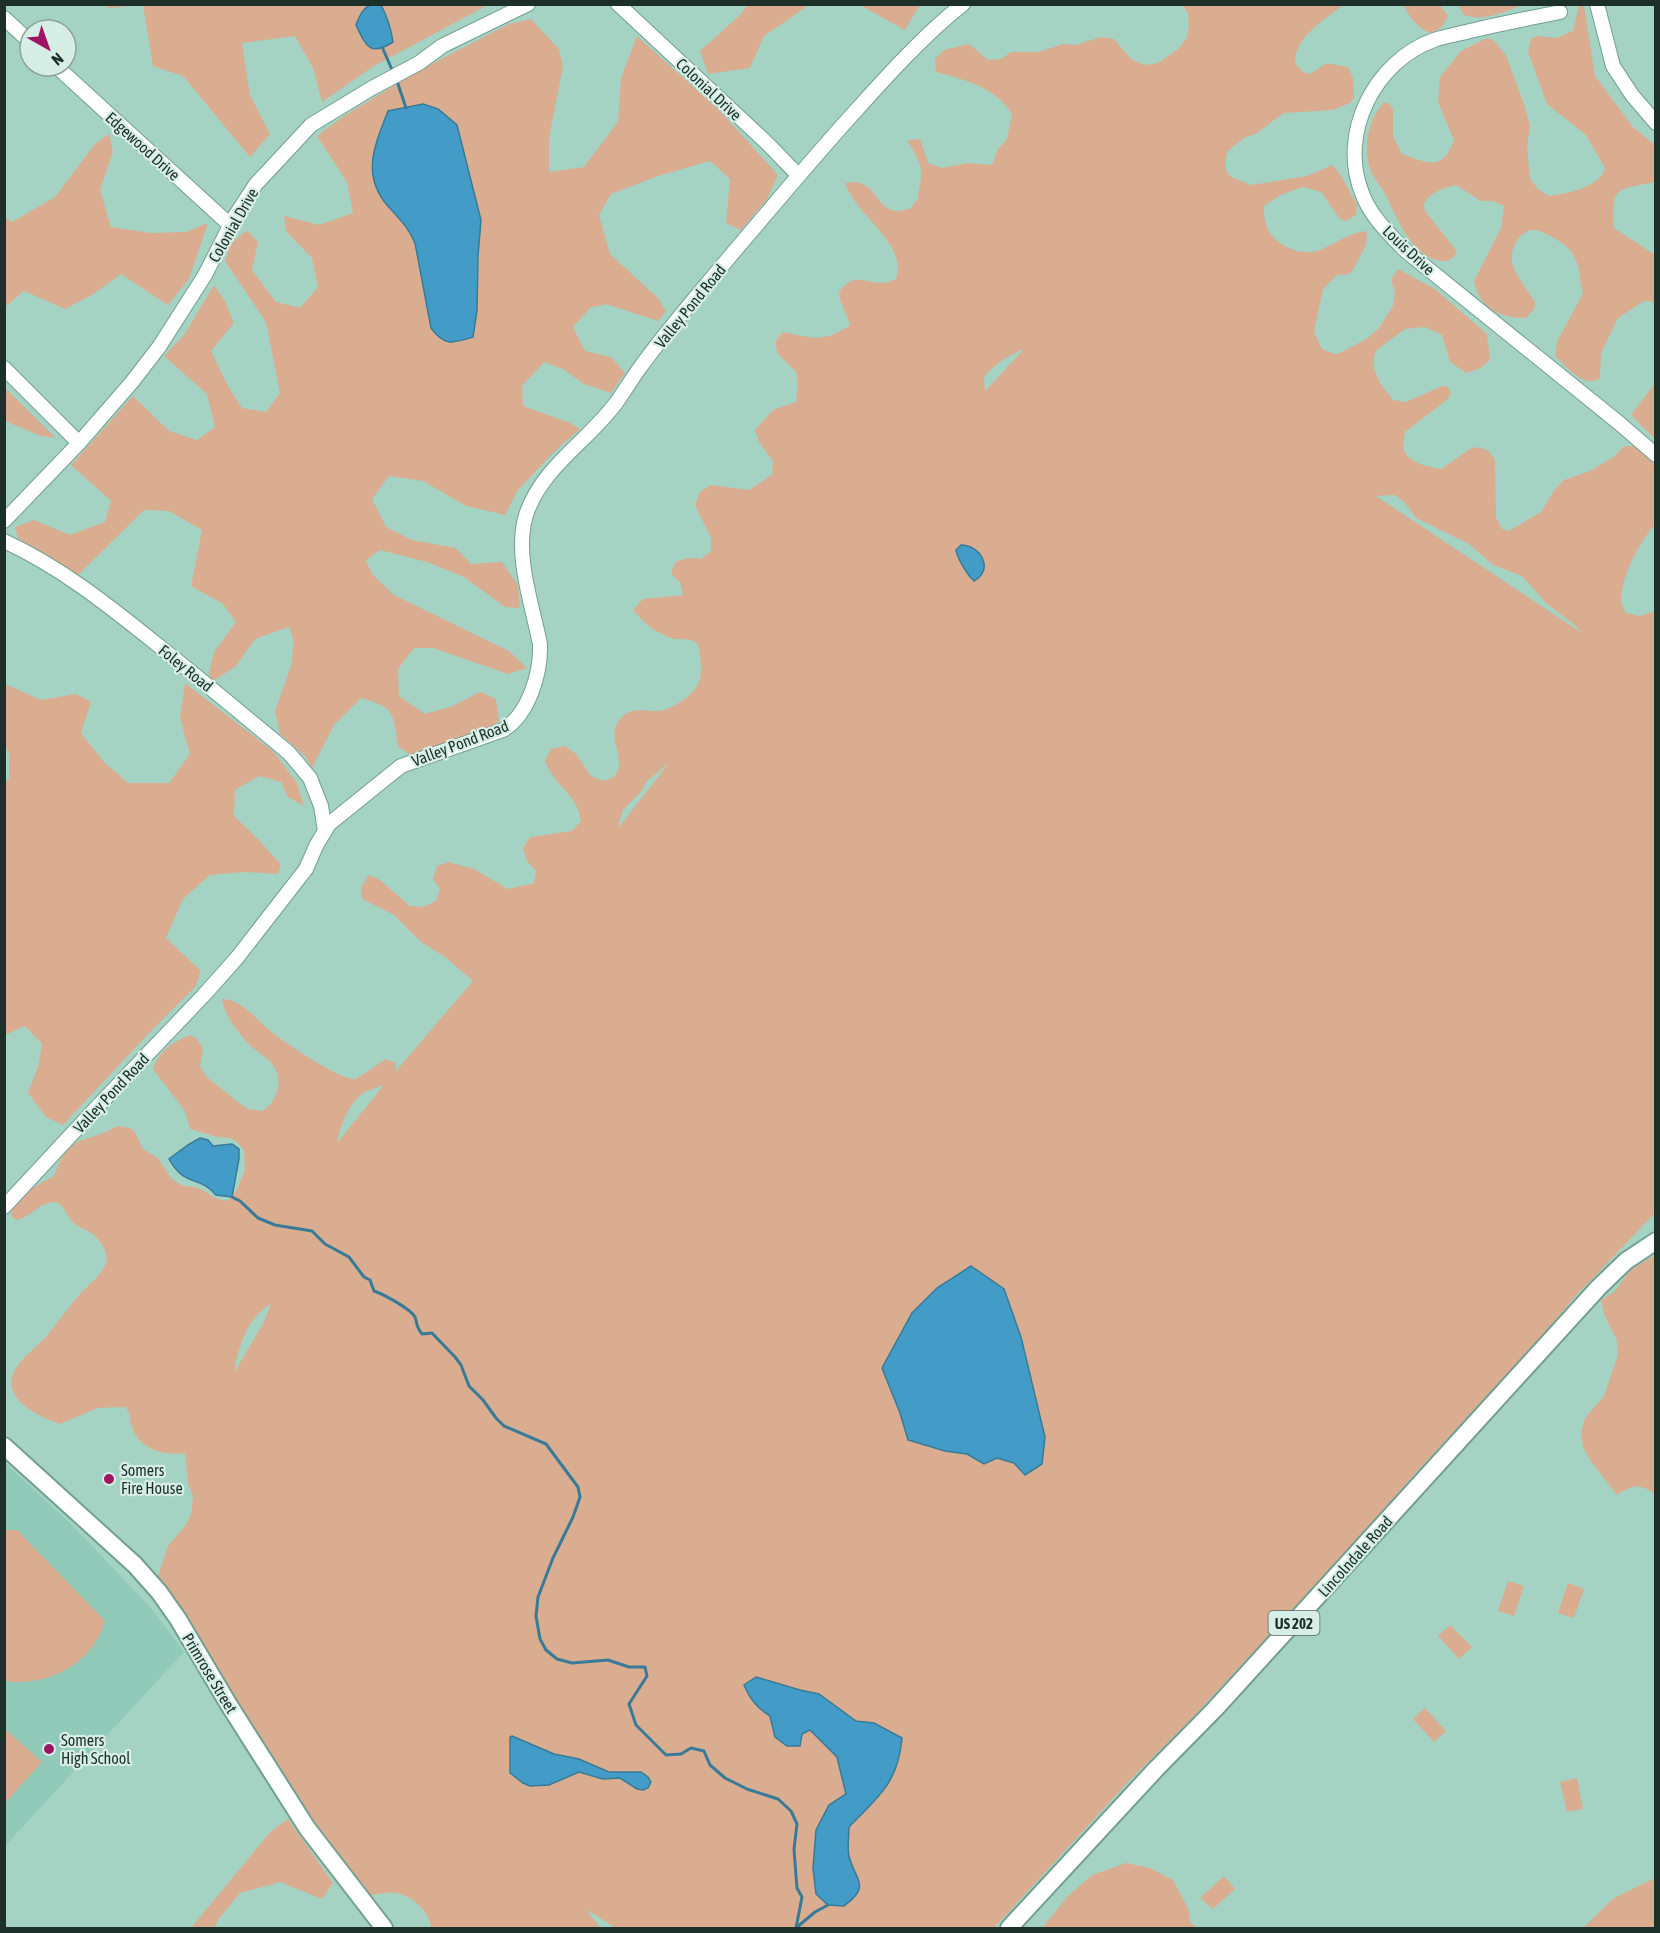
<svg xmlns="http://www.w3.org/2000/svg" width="1660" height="1933" viewBox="0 0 1660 1933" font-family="'Asap Condensed',sans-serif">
  <rect width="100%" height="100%" fill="#a4d3c4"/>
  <path fill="#91cab8" d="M4 1462 72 1525 151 1608 184 1652 5 1846Z"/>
  <g fill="#daad91" fill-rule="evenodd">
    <path d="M105 5H488L374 66 322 102 313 68 295 36 242 43 250 95 270 134 250 157 183 76 153 66 143 5 109 8Z"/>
    <path d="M748 5H809L764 36 750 68 708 74 700 51 740 15Z"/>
    <path d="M860 5 920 4V5L905 30Z"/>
    <path d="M1182 5H1343C1325 20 1295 36 1295 63L1303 72 1310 74 1327 63 1348 67 1353 78 1354 98 1350 103 1333 110 1284 113 1257 133 1244 138 1228 151 1226 157V171L1231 177 1251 185 1307 176 1332 165C1344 176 1348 191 1357 204L1356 215 1346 221 1340 219 1321 192 1302 187 1281 195 1264 206C1264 216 1265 225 1270 233 1280 248 1303 256 1320 250 1337 243 1348 233 1367 231L1366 245 1353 270 1349 274 1337 275 1323 289 1314 332 1322 349 1334 354 1340 353 1368 338 1379 328 1393 306 1395 292 1391 280 1398 269 1435 289 1487 334 1490 360 1481 368 1466 373 1450 362 1442 335 1425 327 1405 329 1378 349 1374 355V369L1380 383 1393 400 1406 402 1442 386 1448 387 1451 393 1448 399 1405 432C1404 438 1402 447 1405 452 1410 464 1431 467 1441 469L1470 449 1476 447 1488 450 1495 460 1496 517 1502 529 1509 531 1541 512 1555 489 1564 480 1590 471 1615 456 1624 446H1637L1655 466V525C1639 542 1622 575 1621 600 1621 604 1624 609 1626 613L1640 616 1655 611V1213L1573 1299 1537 1342 1410 1479 1285 1623 1262 1643 1192 1718 1129 1781 994 1928H615L588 1910 591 1916 601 1928H431C430 1912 413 1896 396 1893 388 1891 377 1895 367 1895L307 1812 270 1751 257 1736 191 1625 158 1576 168 1546 185 1526 191 1515 193 1496 188 1484 185 1453C162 1456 138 1449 131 1424 129 1417 131 1413 125 1407L98 1408 60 1424C39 1417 1 1399 14 1372 20 1359 35 1348 45 1338 57 1324 67 1309 79 1295 88 1285 102 1275 106 1263 110 1253 98 1237 90 1232 85 1229 78 1227 74 1223 63 1214 65 1195 43 1205 33 1210 28 1218 16 1220L11 1216 12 1210 18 1199 32 1188 54 1176 61 1159 68 1149 77 1142 106 1132 118 1126 130 1128 135 1132 143 1149 158 1158 171 1178 181 1185 199 1188 215 1198 227 1201 232 1197 238 1187 245 1170 244 1150 236 1141 230 1138 217 1137 190 1129 185 1111 153 1069C158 1052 174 1041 190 1035L196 1038 203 1048 200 1067 208 1078 243 1106 249 1109 263 1111C277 1101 284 1080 273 1065 268 1058 259 1053 252 1047 240 1036 224 1015 222 999 241 999 255 1018 268 1029 282 1041 341 1081 356 1079L386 1059 396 1063V1071L473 981 445 957 421 942 394 915 362 899 361 887 369 875 380 880 410 906 423 907 436 901 440 889 433 879 437 866 449 862 474 869 508 889 534 883 536 871 527 861 523 848 530 837 572 831 581 821C577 792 553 786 545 760L551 749 565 746 576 754 591 776 603 781 614 777C616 774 619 769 619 765 620 747 606 734 622 717 632 707 644 711 657 711 667 710 674 706 682 701 706 684 702 670 698 644 687 637 688 640 676 639 661 637 642 622 633 610L643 599 683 595 680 582 671 574 675 562 688 558 701 559 711 551V538L695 505 700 492 711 485 749 490 772 475 773 461 759 442 755 430 773 410 796 402 798 384 796 372 778 354 775 342 783 332C812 338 825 343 850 325 847 313 840 305 839 292 856 271 861 283 882 283 887 283 892 280 896 279 897 275 899 269 898 265 892 232 856 214 845 183 878 177 873 208 896 211 900 212 906 209 910 209L918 199C918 188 922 181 921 173 921 161 913 150 907 140L920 139 928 163 942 168 967 163 992 165 998 149 1007 139 1012 114C995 87 966 80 936 72L935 59 944 50 969 44 988 60 1001 59 1011 52H1039L1063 44 1076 45 1101 37 1114 39 1131 59 1145 65 1158 63 1178 49 1187 38 1189 26 1188 13ZM1024 349 986 390H985L984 377C997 362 1006 357 1024 349ZM1395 495 1405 503 1416 518 1469 544 1493 565 1522 576 1546 603 1576 626 1582 633 1376 496ZM669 763 619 827H618L623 810 641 792 646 782ZM384 1085 337 1143C340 1127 348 1105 361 1095 367 1090 377 1088 384 1085ZM271 1304 264 1322 234 1373C238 1347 247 1318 271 1304Z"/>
    <path d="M1404 5H1440L1448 16 1442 27 1431 33C1420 31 1408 16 1404 5Z"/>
    <path d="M1458 5V4L1523 5C1503 12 1485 22 1464 15Z"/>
    <path d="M1579 5H1584L1595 76 1633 127 1656 146 1655 182C1617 190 1611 185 1614 228L1655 255V305L1650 301H1644L1618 318 1601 353 1600 378C1584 390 1566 366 1555 356L1557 342 1583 293C1578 277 1582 268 1572 253 1567 244 1543 230 1533 230 1519 231 1510 249 1512 262 1514 273 1529 292 1535 302L1534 309 1526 318C1498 318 1480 308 1474 281L1501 228 1504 206 1493 201H1481L1456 185C1443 188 1430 192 1424 204L1425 211 1457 251C1454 258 1450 261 1443 261 1415 261 1396 218 1387 197 1383 189 1376 182 1372 174 1362 152 1367 121 1383 103H1389L1393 109V136L1402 154C1427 163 1443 172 1454 140L1438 102 1440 77 1461 51 1487 38 1493 40 1506 55 1525 107 1530 126 1527 147 1530 179 1538 189 1549 196C1566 194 1601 187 1605 168L1586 135 1547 104 1528 52 1531 39 1537 36 1556 38 1573 31Z"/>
    <path d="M531 19 559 49 563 66 549 138V172L584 167 618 122 621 78 637 36 719 110 778 175 767 199 741 230 726 223 730 179 710 161 658 176 611 194 599 215 610 254 658 298 666 311 658 321 606 304 590 308 573 327 585 351 611 357 625 373 611 393 584 384 563 369 544 362 522 386 523 406 570 423 580 429 555 451 518 490 505 515 466 506 423 481 389 476 372 499 386 527 412 540 456 548 471 564 502 562 518 585 520 608 505 607 464 577 427 562 380 550 366 560 372 574 394 595 509 651 527 668 508 674 433 648H414L398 669 399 696 425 714 453 706 480 692 496 699 499 721 485 732 410 755 398 746C393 713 396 708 361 698L334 725 312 768 305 756 280 734 275 711 291 666 294 641 289 627 255 639 236 666 213 681 209 674 214 652 236 622 223 604 191 586 202 530 169 511 144 510 76 577 18 538 15 527 34 520 70 535 105 522 111 501 71 465 133 396 169 431 197 440 215 427 207 394 164 356 184 335 214 285 225 301 234 323 211 351 228 386 242 408 266 412 280 393 266 322 225 261 230 245 247 230 258 242 252 270 276 302 300 308 318 287 312 258 286 231 284 216 319 225 353 213 347 182 317 136 344 116 418 71 509 24Z"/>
    <path d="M109 134 113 152 100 190 111 227 151 233 186 232 208 223 189 279 168 305 121 274 92 295 65 309 24 291 5 307V217L12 222 55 197 95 144Z"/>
    <path d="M1655 383V439L1631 415Z"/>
    <path d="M5 388 56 438 41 436 5 421Z"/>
    <path d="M185 683 273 751 297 783 304 806 288 797 281 782 259 776 235 790 234 816 259 840 281 865 278 874 244 872 210 875 183 899 166 938 201 971 195 987 153 1029 63 1125 46 1117 28 1093 38 1067 42 1044 25 1026 5 1035 4 782 9 779V753L5 746V684L41 700 76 694 91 702 81 733 104 762 128 783H169L190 754 180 718Z"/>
    <path d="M1655 1255V1494C1639 1483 1632 1485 1617 1495L1590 1460 1583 1447 1581 1432 1585 1418 1604 1396 1618 1355 1617 1341 1604 1314 1601 1300 1614 1292 1631 1269Z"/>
    <path d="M4 1530H17L105 1621C102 1628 100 1637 95 1643 75 1672 39 1686 5 1681Z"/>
    <path d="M1508 1581 1524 1586 1514 1616 1498 1611Z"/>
    <path d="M1568 1583 1584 1589 1574 1618 1558 1613Z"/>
    <path d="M1450 1625 1472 1647 1459 1659 1438 1636Z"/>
    <path d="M1425 1708 1446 1731 1434 1742 1413 1719Z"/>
    <path d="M4 1728 42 1762 5 1803H4Z"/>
    <path d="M1577 1778 1583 1809 1567 1812 1560 1782Z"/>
    <path d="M288 1819 333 1883 322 1899 280 1882 240 1893 218 1920 215 1928H191L271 1831Z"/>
    <path d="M1126 1863 1150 1868 1173 1880 1189 1910 1190 1922 1198 1928H1042L1068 1896 1092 1875Z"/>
    <path d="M1224 1876 1235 1889 1213 1909 1200 1898Z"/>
    <path d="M1655 1878V1928H1583L1614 1898Z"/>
  </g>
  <g fill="#439cc7" stroke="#377b98" stroke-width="1.5">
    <path d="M372 4 381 5C387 16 391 28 393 42 370 57 366 46 356 25 360 15 362 9 372 4Z"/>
    <path d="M423 104 438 109 457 125 481 220 478 256 477 311 473 337C453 343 445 347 431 328L415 243C409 228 398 217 387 205 361 174 375 145 388 111Z"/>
    <path d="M961 545C980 545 995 569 974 581 968 576 957 558 956 550Z"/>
    <path d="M200 1138 208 1140 213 1146 232 1144 239 1149V1159L232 1197 216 1195C200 1175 185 1188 169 1159L188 1145Z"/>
    <path d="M971 1266 1004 1289 1021 1337 1045 1437 1042 1464 1025 1475 1014 1463 997 1458 984 1464 967 1454 945 1451 908 1440 900 1413 882 1368 912 1313 937 1288Z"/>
    <path d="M756 1677 800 1690 819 1694 856 1721 874 1723 902 1738C898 1783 879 1796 849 1827 849 1836 847 1848 849 1856 855 1881 872 1885 844 1906L828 1905 816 1894 813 1868 816 1830 829 1805 846 1794 837 1757 810 1730 802 1734 800 1746H787L775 1737 770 1716C757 1708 750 1699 744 1685Z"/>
    <path d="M512 1736 554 1754 579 1759 609 1772H641L648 1777 651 1782 648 1788 643 1790 637 1789 620 1778 603 1779 579 1772 549 1785 530 1786 523 1783 510 1773V1737Z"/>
  </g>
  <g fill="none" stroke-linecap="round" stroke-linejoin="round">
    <g stroke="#377b98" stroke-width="3">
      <path d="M383 49 393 72"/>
      <path d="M396 78 406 108"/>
      <path d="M232 1197 240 1201 258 1218 275 1225 312 1231 325 1244 349 1257 364 1277 370 1280 374 1291C383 1294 411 1309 415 1317 418 1325 415 1325 422 1334L432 1333 455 1357 461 1365 469 1386 483 1400 496 1418 504 1426 546 1444 578 1487 580 1497 573 1517 553 1558 538 1597 536 1616 540 1639 546 1650 557 1659 572 1663 608 1660 629 1667H645L647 1676 629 1704 636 1725 666 1755 681 1754 691 1748 704 1751 710 1765 725 1778 747 1789 778 1799 791 1811 797 1824 794 1849 796 1876 797 1888 802 1897 796 1928"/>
      <path d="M796 1928 815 1912 828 1905"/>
    </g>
    <g stroke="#719f90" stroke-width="16">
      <g id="minor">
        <path d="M618 4 768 144 798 175"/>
        <path d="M1597 4 1613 66 1632 95 1656 123"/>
        <path d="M1560 12C1530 18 1500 24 1470 31 1459 34 1446 36 1434 40 1375 61 1338 133 1362 193 1370 216 1390 235 1406 251L1619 423 1656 455"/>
        <path d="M4 18 30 42"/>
        <path d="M56 66 230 225"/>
        <path d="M4 368 79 443"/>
        <path d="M4 521 79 443 132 382 159 347 205 275 235 216 256 184 311 125 372 88 419 63 442 46 528 4"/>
        <path d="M4 541C63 568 114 610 164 650 206 684 247 718 289 753L310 778 321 806 325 831"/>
        <path d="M4 1207 97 1107 203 996 236 959 306 869 316 846 329 824 401 766 503 730C529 714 541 673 540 644 532 604 514 554 526 515 542 467 587 442 616 403 624 392 631 380 639 369 666 331 697 296 727 260 765 215 803 170 842 126 880 84 919 39 963 4"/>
      </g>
    </g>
    <g stroke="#719f90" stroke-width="20">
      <g id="major">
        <path d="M4 1446 135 1565 159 1592 178 1619 229 1705 307 1828 384 1928"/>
        <path d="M1009 1928 1156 1769 1215 1709 1599 1287 1626 1261 1656 1241"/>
      </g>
    </g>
    <use href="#minor" stroke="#fff" stroke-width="14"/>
    <use href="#major" stroke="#fff" stroke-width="16"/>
  </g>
  <g fill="#9e1563" stroke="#d7eee6" stroke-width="2">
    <circle cx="109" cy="1479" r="6"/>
    <circle cx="49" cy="1749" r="6"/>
  </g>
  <g text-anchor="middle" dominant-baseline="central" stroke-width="4.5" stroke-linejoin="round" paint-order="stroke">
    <rect fill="#d7eee6" stroke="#546862" stroke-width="1.5" x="1268.5" y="1611" width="51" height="24" rx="4.5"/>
    <g font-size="15" font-weight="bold" fill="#1c2f29">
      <text x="1294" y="1623">US 202</text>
    </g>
    <g font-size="16" fill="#1c2f29" stroke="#d7eee6">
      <text transform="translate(709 89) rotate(43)">Colonial Drive</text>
      <text transform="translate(143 146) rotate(42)">Edgewood Drive</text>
      <text transform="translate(233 225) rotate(-60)">Colonial Drive</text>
      <text transform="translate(1409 250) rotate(43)">Louis Drive</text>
      <text transform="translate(690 306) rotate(-51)">Valley Pond Road</text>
      <text transform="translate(186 668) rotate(39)">Foley Road</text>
      <text transform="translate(460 743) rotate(-21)">Valley Pond Road</text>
      <text transform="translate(111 1093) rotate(-47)">Valley Pond Road</text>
      <text transform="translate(1355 1556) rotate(-48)">Lincolndale Road</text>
      <text transform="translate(210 1673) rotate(59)">Primrose Street</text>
    </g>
    <g font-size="16" fill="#1c2f29" stroke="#d7eee6" text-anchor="start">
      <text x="121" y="1470">Somers<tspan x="121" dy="18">Fire House</tspan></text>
      <text x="61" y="1740">Somers<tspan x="61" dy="18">High School</tspan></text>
    </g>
  </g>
  <rect width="1660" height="1933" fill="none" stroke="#1c2f29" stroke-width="12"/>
  <g transform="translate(48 48) rotate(140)"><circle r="28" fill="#d7eee6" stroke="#8ca29a" stroke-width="1.5"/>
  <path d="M0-4.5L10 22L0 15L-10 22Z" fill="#9e1563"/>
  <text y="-9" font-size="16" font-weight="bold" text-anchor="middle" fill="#1c2f29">N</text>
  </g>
</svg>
